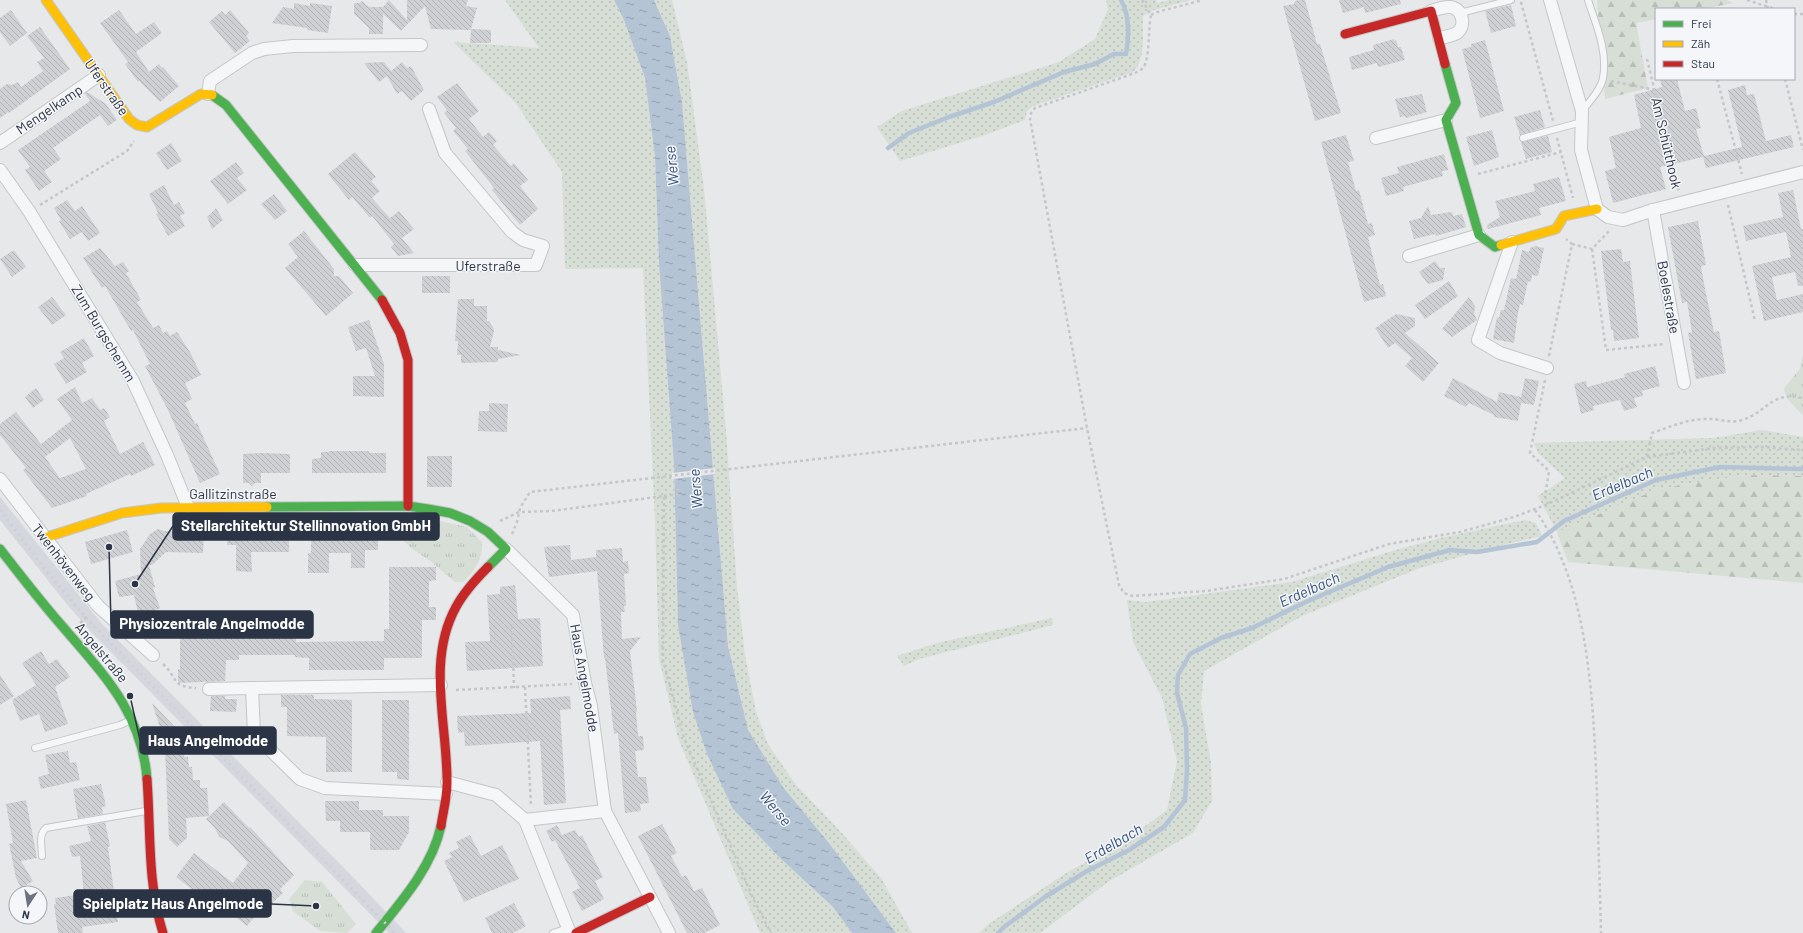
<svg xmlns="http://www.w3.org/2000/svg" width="1803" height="933" viewBox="0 0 1803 933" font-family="Barlow,sans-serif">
  <defs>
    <pattern id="grass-dots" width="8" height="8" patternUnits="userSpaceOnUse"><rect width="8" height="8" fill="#d6ded6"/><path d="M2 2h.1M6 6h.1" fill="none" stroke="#b8bfb9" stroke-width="1.8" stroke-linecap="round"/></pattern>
    <pattern id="forest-firs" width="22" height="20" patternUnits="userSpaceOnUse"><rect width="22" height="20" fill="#d6ded6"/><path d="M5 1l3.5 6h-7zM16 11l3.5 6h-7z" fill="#b8bfb9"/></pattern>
    <pattern id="park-tufts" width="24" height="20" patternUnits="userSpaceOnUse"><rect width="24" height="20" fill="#d6ded6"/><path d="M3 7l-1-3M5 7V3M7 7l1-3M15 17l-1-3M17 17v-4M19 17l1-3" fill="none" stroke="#b8bfb9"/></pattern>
    <pattern id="water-ripples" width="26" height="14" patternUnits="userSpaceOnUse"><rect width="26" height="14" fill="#b4c4d5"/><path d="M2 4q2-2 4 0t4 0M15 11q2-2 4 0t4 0" fill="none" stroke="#93a0af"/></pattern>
    <pattern id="building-back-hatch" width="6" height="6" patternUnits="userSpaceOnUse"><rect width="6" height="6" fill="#ced0d3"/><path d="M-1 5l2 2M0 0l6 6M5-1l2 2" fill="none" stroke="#b1b3b6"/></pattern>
  </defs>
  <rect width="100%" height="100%" fill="#e6e8ea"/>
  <path fill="#d4d7dd" d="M0 497 102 624 350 874 406 933H389L93 634 65 602 0 520Z"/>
  <g fill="url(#grass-dots)">
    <path d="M505 0H614L624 20 645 78 655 157 659 263 674 465 678 625 733 809 781 859 833 907 852 933H760L678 738 659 659 655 520 643 268 565 269 562 172 515 102 453 42 539 48Z"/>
    <path d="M654 0H672L687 62 704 189 726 431 737 586 745 655 756 712 768 744 796 785 840 831 881 878 912 933H896L829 843 783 787 748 731 728 646 682 102 670 36Z"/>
    <path d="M1106 0H1156L1157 3 1169 0H1191L1154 10 1143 16C1142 34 1146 60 1133 72L1033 106 1027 111 1025 120 982 136 900 161 877 127 902 111 1059 62 1095 39 1108 9Z"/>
    <path d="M1762 430 1803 437V476L1747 475 1658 489 1557 532 1538 496 1565 478 1538 453 1534 443 1713 438Z"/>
    <path d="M1525 520 1536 523 1542 536 1507 544 1420 568 1302 616 1204 671 1201 704 1211 763 1212 801 1193 833 1108 882 1040 933H979L990 923 1068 872 1129 838 1167 810 1177 761 1162 698 1133 642 1127 600 1146 602 1292 582 1389 552 1440 538Z"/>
    <path d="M1052 618 1053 625 919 659 904 666 897 656 937 643Z"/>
  </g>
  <g fill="url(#forest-firs)">
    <path d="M1597 0H1727L1733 3 1703 9H1656V19L1636 23 1648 88 1605 99Z"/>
    <path d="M1747 475 1803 476V583L1568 562 1557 532 1658 489Z"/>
  </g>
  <g fill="url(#park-tufts)">
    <path d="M1803 355V415C1795 407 1785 399 1784 388L1800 369Z"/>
    <path d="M410 517 436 520 467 527 482 542C483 560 475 569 464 582H455L430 561 411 548 403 540 391 520Z"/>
    <path d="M305 880 322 882 356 924 347 933 320 931 293 911 289 899Z"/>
  </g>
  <path fill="url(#water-ripples)" d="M614 0H654L670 36 682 102 728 646 748 730 783 787 829 843 896 933H852L833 907 781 859 733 809 707 754 693 712 678 625 674 465 659 263 655 157 645 78 624 20Z"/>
  <path fill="#e6e8ea" d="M715 468V474L672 479V473Z"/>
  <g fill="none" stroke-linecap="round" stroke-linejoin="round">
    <g stroke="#b4c4d5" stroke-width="4.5">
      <path d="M888 148 909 133 949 117 994 102 1064 72 1095 64 1114 54H1126C1129 37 1130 16 1121 0"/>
      <path d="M998 933 1004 927 1045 897 1087 871 1129 850 1164 827 1185 800 1187 770 1186 728 1177 693 1178 675 1190 654 1221 638 1252 628 1308 601 1388 567 1450 550 1477 552 1537 542 1564 521 1656 480 1720 467 1803 469"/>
    </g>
  </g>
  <g fill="url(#building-back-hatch)" fill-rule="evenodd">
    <path d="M389 0 407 20V0H468L466 6 477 8 471 29 491 30V43H470L471 30 431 29 425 6 401 31 383 14V34H369V28L354 14V3H360L362 1 369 7H383Z"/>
    <path d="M1299 0H1305L1317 44H1320L1341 113 1315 121 1283 6 1294 4 1295 1Z"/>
    <path d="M1339 0H1400L1401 4 1365 13 1364 7 1343 13Z"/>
    <path d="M294 3 310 6V3L332 6 328 33 307 30V28L272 23 283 7 294 9Z"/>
    <path d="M1511 5 1516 26 1491 33 1485 11Z"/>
    <path d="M11 10 27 33 10 46 0 32V18Z"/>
    <path d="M119 10 136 34 154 22 162 33 136 52 149 72 159 64 162 68 163 67 179 86 160 102 139 81 138 82 125 64 128 62 100 23Z"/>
    <path d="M230 10 249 33 246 36 250 41 235 53 209 22 222 11 225 15Z"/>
    <path d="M40 27 70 69 9 113 8 112 0 118V89L7 84 12 85 18 82 21 87 43 71 37 62 44 58 27 36Z"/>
    <path d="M1394 39V41L1396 40 1398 47H1401L1405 60 1378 67 1377 63 1352 70 1349 57 1374 50 1373 45Z"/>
    <path d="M1485 40 1504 111 1480 118 1462 49 1471 47V44Z"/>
    <path d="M384 62 391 71 402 62 407 68 411 66 424 90 411 101 402 91 397 94 387 76 379 82 364 63Z"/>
    <path d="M1660 79H1677L1685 111 1696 108 1701 128 1696 129 1704 156 1742 147 1728 90 1745 85 1747 95 1754 94 1766 141 1791 135 1794 147 1706 168 1703 157 1660 167 1666 189 1613 203 1605 171 1616 168 1609 137 1641 128 1634 95 1662 87Z"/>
    <path d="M457 83 479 111 469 119 483 137 489 132 497 141 493 145 511 166 514 163 528 180 520 186 538 209 520 225 492 190 494 188 465 151 468 149 453 131 456 128 444 113 447 110 437 97Z"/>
    <path d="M87 92 106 104 117 120 108 126 100 115 53 148 61 159 44 171 52 182 39 191 25 170 30 167 18 150 90 101 85 94Z"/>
    <path d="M1422 94 1427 112 1406 118 1405 116 1400 117 1395 99Z"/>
    <path d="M1540 110 1545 127 1520 135 1514 117Z"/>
    <path d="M1492 130 1499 157 1474 166 1466 137Z"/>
    <path d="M1346 135 1354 161 1348 162 1356 191 1359 190 1368 224 1372 223 1375 235 1368 237 1380 285 1383 284 1386 296 1364 302 1321 142Z"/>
    <path d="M1548 136 1552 152 1526 159 1521 142Z"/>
    <path d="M171 143 182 161 167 170 156 153Z"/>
    <path d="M355 152 376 177 371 181 380 191 372 198 388 216 390 218 399 211 414 229 402 238 414 253 398 256 391 247 394 244 372 216 370 218 352 197 349 200 328 174Z"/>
    <path d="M1444 154 1448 170 1442 171 1443 176 1403 187 1404 191 1386 196 1381 178 1399 173 1397 167Z"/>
    <path d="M236 162 244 173 237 178 247 190 228 204 210 181Z"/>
    <path d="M1559 177 1566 201 1539 208 1541 215 1488 229 1487 225 1500 217 1495 201 1535 191 1533 184Z"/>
    <path d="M164 185 174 205 179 202 185 213 180 216 185 226 168 236 156 214 158 213 149 194Z"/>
    <path d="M1793 190 1801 229H1803V286H1798L1795 272 1772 277 1777 300 1803 294V312L1764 321 1752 266 1791 257 1786 232 1746 241 1743 226 1783 217 1778 193Z"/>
    <path d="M274 194 287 211 275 220 261 204Z"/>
    <path d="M67 200 75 211 82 206 100 233 88 241 82 232 70 239 59 221 61 220 54 208Z"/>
    <path d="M1428 206 1431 215 1452 212 1453 216 1462 214 1466 227 1436 236 1435 234 1414 239 1409 221 1421 218Z"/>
    <path d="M216 208 223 220 212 229 207 217Z"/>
    <path d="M1698 221 1706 265 1701 266 1705 289 1714 332 1719 331 1726 373 1696 379 1688 333 1692 332 1687 302 1682 303 1668 227Z"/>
    <path d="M304 231 334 269V276H339L353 293 326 316 285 268 298 257 288 244Z"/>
    <path d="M1535 246 1544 248 1538 276 1532 275 1531 282 1528 281 1523 305 1520 304 1518 313 1514 343 1493 339 1497 317 1499 318 1501 310H1504L1511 278 1516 279 1522 250 1529 252 1530 248Z"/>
    <path d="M100 248 115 266 123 262 129 271 126 273 141 300 137 302 153 328 159 325 163 333 167 331 170 336 177 332 190 352 201 375 185 383 192 399 185 403 195 424 197 423 220 474 200 483 168 410 145 366 150 364 133 330 131 331 105 286 102 288 83 258Z"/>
    <path d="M1621 249 1623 262 1630 261 1639 338 1614 341 1613 330H1611L1601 251Z"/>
    <path d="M14 250 26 267 12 277 0 259Z"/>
    <path d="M1435 261 1440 268H1445L1443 280 1428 284 1419 272Z"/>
    <rect x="422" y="276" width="28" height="17"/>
    <path d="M1449 281 1458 296 1425 319 1415 305Z"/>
    <path d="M52 297 66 315 52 325 38 307Z"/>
    <path d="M1469 297 1475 306 1474 314 1477 320 1452 337 1442 329Z"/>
    <path d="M458 299H474V306H487V321H489L493 327 494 331 490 347H498V350L521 355 498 359V362L461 363V355H457L458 341H455Z"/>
    <path d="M1396 314 1415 318V326L1405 333 1439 363 1423 382 1405 366 1412 358 1395 343 1388 348 1375 328Z"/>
    <path d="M369 320 384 364V397L353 396V376H375L366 348 356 351 348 327Z"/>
    <path d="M84 338 94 356 82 363 87 372 66 384 54 364 64 358 60 352Z"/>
    <path d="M1655 366 1660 386 1642 391 1643 396 1634 398 1637 407 1624 411 1620 400 1593 406 1594 410 1581 414 1574 384 1586 381 1587 387 1625 377 1624 374Z"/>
    <path d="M1453 378 1497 402 1499 392 1521 397 1525 378 1539 381 1534 405 1521 403 1518 421 1494 417V415L1469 403 1466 407 1444 396Z"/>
    <path d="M75 387 82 403 92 398 100 410 104 408 110 417 104 421 120 454 143 442 155 465 131 476 130 474 86 494 87 496 52 508 23 470 26 468 0 435V424L16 412 41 444 72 420 57 399ZM70 438 86 469 60 478 45 457Z"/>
    <path d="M36 388 44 400 33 408 25 397Z"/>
    <path d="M489 403 508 404 507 432 478 431 479 411H489Z"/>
    <path d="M329 451H369V453H386V473H312V459L321 458V452H329Z"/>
    <path d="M261 453 290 454V473H261V483H255L252 486 249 483H243V454Z"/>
    <rect x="427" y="456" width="25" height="31"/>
    <path d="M236 521 242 534V528H255V533H289V552H251L252 572 236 571V545H227V528H236Z"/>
    <path d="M158 529 164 531 204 533 203 553 166 552 152 565H149L155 587 153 588 160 608 142 617 141 613H138L134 595 119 597 115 581 141 574 140 549 150 534Z"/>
    <path d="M127 530 133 552 91 564 85 542Z"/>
    <path d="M311 533H378V550H365V568H351V553H329V573H308V553H311Z"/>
    <path d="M570 545 571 560 596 557V550L622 548 623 562 628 561 629 573 624 574 626 606H624L625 612H621L622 639 641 637 630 651 637 711 636 712 638 736H643L644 750 635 751 638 777H646L649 803 640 804 641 811 625 813 618 733 614 734 605 658H604L597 571 549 577 544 547Z"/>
    <path d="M389 567H436V580L429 581V607H436V620H422V658H384V670H309V658L295 657V655H239V660H226L225 681 178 683V669H180V630L151 638 147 624 296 627V642L384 641V629H389Z"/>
    <path d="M515 585 518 619 540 618 543 666 467 671 465 642 490 641 487 595 500 594V587Z"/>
    <path d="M41 651 49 664 57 659 70 677 55 687 68 724 45 732 39 714 20 721 12 700 36 685 22 663Z"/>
    <path d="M0 675 14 696 0 705Z"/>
    <path d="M281 695H314V699L352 700V772H326V737L287 736V707H281Z"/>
    <path d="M211 696H225V699H237L236 712 210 711Z"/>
    <path d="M570 696 571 709 560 710 566 803 544 805 540 741 465 746 464 732 458 733 457 716 531 713 530 699Z"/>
    <path d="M382 700H409V780L397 779V772H382Z"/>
    <path d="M152 703 175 727 169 733H162Z"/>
    <path d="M184 749V757H188L189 767H192L193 780H200V788H207L209 816 186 818 187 838 177 847 169 839 165 750Z"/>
    <path d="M68 751 70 763 76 762 80 780 41 789 38 777 49 774 45 755Z"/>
    <path d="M101 784 106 806 102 807 103 814 78 818 73 789Z"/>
    <path d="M26 800 37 858 21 861 33 881 21 888 16 878 9 844 13 843 6 804Z"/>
    <path d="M325 801H359V810H383V816H409V832L399 850H370V832H340V821H326Z"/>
    <path d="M224 802 249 828 250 827 294 875 280 889 283 893 268 907 265 904 247 926 217 903 214 906 176 877 194 853 233 883 248 863 228 841 219 837 215 828 206 819Z"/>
    <path d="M105 822 110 846 108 847 118 922 82 927 83 933H58L54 904H56L55 898 84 894 80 856 72 857 69 846 91 841 87 826Z"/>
    <path d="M662 824 677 853 671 856 682 877 686 875 694 891 702 888 720 925 704 933H687L638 836Z"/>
    <path d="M557 825 562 835 575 830 579 837 582 835 603 877 595 881 604 899 582 911 572 892 580 888 555 840 552 842 546 831Z"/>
    <path d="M470 835 481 856 502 845 519 879 464 902 444 861 452 857 449 853 459 848 456 842Z"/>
    <path d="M514 903 526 926 513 933H492L485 918Z"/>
  </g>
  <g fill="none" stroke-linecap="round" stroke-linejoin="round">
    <g stroke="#c4c6c8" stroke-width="8">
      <g id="lane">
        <path d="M1460 13 1511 0"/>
        <path d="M1582 111C1589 102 1601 90 1603 78 1608 51 1596 25 1588 0"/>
        <path d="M1523 138 1582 122"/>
        <path d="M35 748 120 725 131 720"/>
        <path d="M42 856C42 846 38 835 46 828L146 811"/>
        <path d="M553 933 568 928"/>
      </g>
    </g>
    <g stroke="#c4c6c8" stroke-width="14">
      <g id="street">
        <path d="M1550 0 1582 111 1581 150 1597 209 1608 217 1623 220 1653 210 1803 172"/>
        <path d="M1431 11C1437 9 1443 7 1449 7 1462 7 1467 25 1457 33 1452 36 1445 37 1439 38"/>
        <path d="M208 94 210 81 252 53 264 49 293 46 421 45"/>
        <path d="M1376 138 1446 120"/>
        <path d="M0 143 99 75"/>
        <path d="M0 170 29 211 133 381 167 455 188 507"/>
        <path d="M1653 210 1684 383"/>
        <path d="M1512 242 1478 340 1500 353 1547 368"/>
        <path d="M1409 256 1479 235"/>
        <path d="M355 265H536L543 246 523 240 512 232 445 153 429 109"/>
        <path d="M0 479 98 606 153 655"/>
        <path d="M506 549 573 615 585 683 591 706 605 811 669 933"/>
        <path d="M441 685 252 688 254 734 300 779 325 788 446 794"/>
        <path d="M209 689 252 688"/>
        <path d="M447 782 496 795 525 820 570 933"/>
        <path d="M525 820 605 811"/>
      </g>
    </g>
    <g stroke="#c4c6c8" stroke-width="11">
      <g id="fast">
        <path d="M1445 64 1456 103 1446 120 1479 235 1495 247 1501 245"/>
        <path d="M212 95 226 105 382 300"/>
        <path d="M267 507 408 506 428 509 450 513 470 521 488 532 506 549 488 567"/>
        <path d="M0 549C21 576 41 602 63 627 104 675 142 713 147 779"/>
        <path d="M376 933C402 901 432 867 441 826"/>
      </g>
    </g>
    <g stroke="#c4c6c8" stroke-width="11">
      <g id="slow">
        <path d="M46 0 129 119 137 125 147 127 201 94 212 95"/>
        <path d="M1501 245 1556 229 1564 216 1597 209"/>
        <path d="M44 538 122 513 161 508 267 507"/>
      </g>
    </g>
    <g stroke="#c4c6c8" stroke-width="11">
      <g id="jam">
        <path d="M1345 34 1431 11 1445 64"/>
        <path d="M382 300 400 333 408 360V506"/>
        <path d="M147 779C151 831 147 882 163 933"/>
        <path d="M441 826C443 812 447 798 447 784 448 727 426 661 456 607 464 592 476 579 488 567"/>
        <path d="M576 933 650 897"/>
      </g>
    </g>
    <g stroke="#c5c6ca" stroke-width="2.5" stroke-dasharray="3 3" stroke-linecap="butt">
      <path d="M1142 0 1151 15C1148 28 1150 60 1143 68 1141 70 1137 72 1135 73L1035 108 1031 113 1030 119 1087 428 1119 585 1124 593 1132 596 1206 591 1284 579 1389 544 1460 532 1514 517 1548 504 1647 457 1714 448 1763 447 1803 450"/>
      <path d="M1747 0 1775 9"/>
      <path d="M1766 0 1768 9"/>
      <path d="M1521 2 1553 121"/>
      <path d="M1794 14H1803"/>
      <path d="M1151 15 1157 12 1203 0"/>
      <path d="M1647 59 1679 191"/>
      <path d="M1717 79 1742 174"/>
      <path d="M1785 79 1803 150"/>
      <path d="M1611 81 1655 90"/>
      <path d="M1557 138 1573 198"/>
      <path d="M1478 174 1561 152"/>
      <path d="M40 205 127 151 134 141"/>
      <path d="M1728 205 1755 321"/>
      <path d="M1572 244 1592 249 1609 231"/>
      <path d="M1592 249 1606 350 1665 344"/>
      <path d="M1549 356 1572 244 1566 239"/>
      <path d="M1545 380 1530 453 1549 471 1545 496 1548 504"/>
      <path d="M1647 457 1652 433C1670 427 1687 419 1706 419 1718 418 1730 424 1742 420 1768 412 1770 391 1803 398"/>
      <path d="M678 488 679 500"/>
      <path d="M664 496 678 494"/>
      <path d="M1535 510C1590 586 1593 702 1597 793 1598 840 1600 886 1601 933"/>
      <path d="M500 521 519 512 552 511 664 496 663 660 684 738 753 898 771 933"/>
      <path d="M512 534 517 522 520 508 530 492 1087 428"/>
      <path d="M80 623 89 615"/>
      <path d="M512 626 514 688"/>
      <path d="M163 664C179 679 170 686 196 688"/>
      <path d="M525 687 531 806"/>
      <path d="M456 690 572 684"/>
    </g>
    <use href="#lane" stroke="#f5f6f7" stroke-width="6"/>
    <use href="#street" stroke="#f5f6f7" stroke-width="12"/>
    <use href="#fast" stroke="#4caf50" stroke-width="9"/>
    <use href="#slow" stroke="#ffc107" stroke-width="9"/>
    <use href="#jam" stroke="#c62828" stroke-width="9"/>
    <path stroke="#cecfd2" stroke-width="3" stroke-dasharray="2 4" stroke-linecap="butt" d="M0 510 47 572 90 622 395 933"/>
  </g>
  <g text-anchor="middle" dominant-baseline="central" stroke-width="3" stroke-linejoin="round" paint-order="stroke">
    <g font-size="14" fill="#2b3445" stroke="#f4f6f9">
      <text transform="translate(107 87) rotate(55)">Uferstraße</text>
      <text transform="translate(49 109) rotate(-34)">Mengelkamp</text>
      <text transform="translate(1667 143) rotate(77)">Am Schütthook</text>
      <text x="488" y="265">Uferstraße</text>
      <text transform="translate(1669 297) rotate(80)">Boelestraße</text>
      <text transform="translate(104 333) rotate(59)">Zum Burgschemm</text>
      <text x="233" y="493">Gallitzinstraße</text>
      <text transform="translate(64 562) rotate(52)">Twenhövenweg</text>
      <text transform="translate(102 652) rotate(50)">Angelstraße</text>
      <text transform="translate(585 678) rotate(80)">Haus Angelmodde</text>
    </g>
    <g font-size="15" font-style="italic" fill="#34527a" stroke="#f4f6f9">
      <text transform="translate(671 166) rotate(-96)">Werse</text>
      <text transform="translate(1622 483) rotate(-23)">Erdelbach</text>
      <text transform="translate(695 489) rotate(-95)">Werse</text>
      <text transform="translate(1309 589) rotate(-24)">Erdelbach</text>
      <text transform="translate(776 808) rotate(50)">Werse</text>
      <text transform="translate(1113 843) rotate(-30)">Erdelbach</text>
    </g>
  </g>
  <path fill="none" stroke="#2b3445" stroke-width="1.5" d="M135 584L173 526M109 547L111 624M130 696L140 740M316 906L271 904"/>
  <g fill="#2b3445" stroke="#f4f6f9" stroke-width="1.5">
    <circle cx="135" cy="584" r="4"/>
    <circle cx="109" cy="547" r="4"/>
    <circle cx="130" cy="696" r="4"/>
    <circle cx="316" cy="906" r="4"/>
  </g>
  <g fill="#2b3445" stroke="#2b3445" stroke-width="1.5">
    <rect x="173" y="513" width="266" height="27" rx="4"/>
    <rect x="111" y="611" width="202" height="27" rx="4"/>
    <rect x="140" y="727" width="136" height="27" rx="4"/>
    <rect x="74" y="890" width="197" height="27" rx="4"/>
  </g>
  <g font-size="15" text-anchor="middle" font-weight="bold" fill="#fff">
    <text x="306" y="531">Stellarchitektur Stellinnovation GmbH</text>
    <text x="212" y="629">Physiozentrale Angelmodde</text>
    <text x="208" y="746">Haus Angelmodde</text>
    <text x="173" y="909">Spielplatz Haus Angelmode</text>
  </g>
  <rect x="1655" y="8" width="140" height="72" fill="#f4f6f9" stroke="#a4a8b1"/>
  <rect x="1663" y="21" width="20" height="6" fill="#4caf50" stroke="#a4a8b1"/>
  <text x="1691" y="28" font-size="12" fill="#2b3445">Frei</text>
  <rect x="1663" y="41" width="20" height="6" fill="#ffc107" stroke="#a4a8b1"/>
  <text x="1691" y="48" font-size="12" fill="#2b3445">Zäh</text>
  <rect x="1663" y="61" width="20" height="6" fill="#c62828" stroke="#a4a8b1"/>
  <text x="1691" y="68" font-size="12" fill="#2b3445">Stau</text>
  <g transform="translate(28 905) rotate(192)"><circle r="19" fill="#f4f6f9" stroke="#a4a8b1"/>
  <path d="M0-3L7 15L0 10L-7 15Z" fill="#6c737f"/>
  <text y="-6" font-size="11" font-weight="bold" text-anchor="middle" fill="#2b3445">N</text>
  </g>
</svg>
